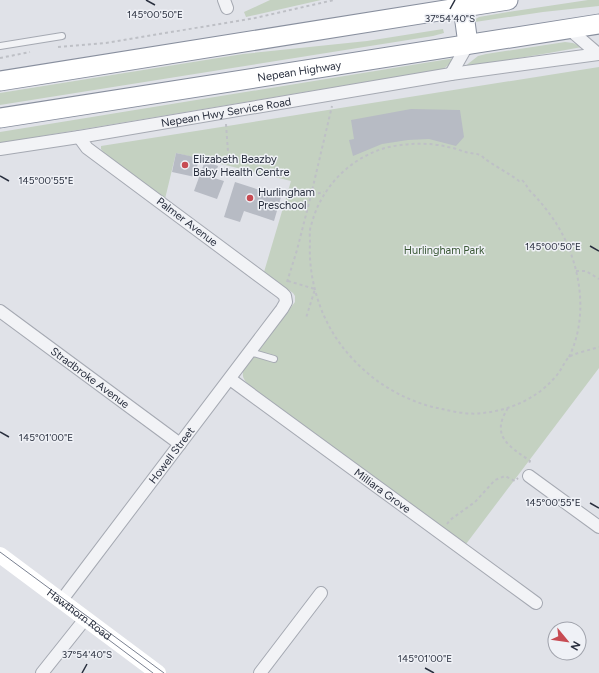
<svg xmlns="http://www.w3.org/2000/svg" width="599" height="673" viewBox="0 0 599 673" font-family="Figtree,sans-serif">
  <rect width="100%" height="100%" fill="#e0e2e8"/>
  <g fill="#c4d1c1">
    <path d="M270 0H321L246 17 244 12Z"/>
    <path d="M588 0H599V6L543 12 475 22 474 20 479 17 508 12Z"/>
    <path d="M443 29 444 33 433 36 0 105V93L243 54 367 41Z"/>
    <path d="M565 42 573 43 582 47 549 53 464 67 478 56 486 54Z"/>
    <path d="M455 58 450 64 443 69 0 143V132Z"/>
    <path d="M599 67V368L466 544 249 385C244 380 241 376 244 369L295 302V296L293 293 264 272 291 181 176 153 165 199 105 154 101 149V146Z"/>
  </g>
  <g fill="#b7bbc4">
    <path d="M411 109 460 110 464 137 456 146 429 139 408 140 382 144 353 156 349 140 354 139 351 120Z"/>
    <path d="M176 153 199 158 195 177 172 172Z"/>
    <path d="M205 161 218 166 214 178 224 181 217 199 194 191Z"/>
    <path d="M235 182 281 197 274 221 244 211 240 222 224 217Z"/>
  </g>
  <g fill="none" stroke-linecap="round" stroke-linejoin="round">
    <g stroke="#a5a9b2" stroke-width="8">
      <g id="service">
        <path d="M0 46 62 36"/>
        <path d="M250 352 274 359"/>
      </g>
    </g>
    <g stroke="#a5a9b2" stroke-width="14">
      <g id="minor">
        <path d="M224 0 227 8"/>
        <path d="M569 29 598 54"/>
        <path d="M451 74 468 44"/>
        <path id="s1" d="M0 149 79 137 451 74 599 54"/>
        <path id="s2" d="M0 311 180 444"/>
        <path id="s3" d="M230 379 536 603"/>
        <path d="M529 476 599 527"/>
        <path id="s4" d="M61 601 282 309 286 302 285 296 282 293 87 148 79 137"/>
        <path d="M42 673 85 619"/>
        <path d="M260 673 321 593"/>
      </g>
    </g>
    <g stroke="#888f9e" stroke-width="21">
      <g id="trunk">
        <path d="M463 7 468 44"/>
        <path d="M0 81 508 0"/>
        <path id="s6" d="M0 118 599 24"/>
      </g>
    </g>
    <g stroke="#bec0c6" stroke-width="2" stroke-dasharray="3 3" stroke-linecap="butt">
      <path d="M58 47 106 43 255 18 334 0"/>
      <path d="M0 58 30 52"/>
      <path d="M226 124 229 166"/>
      <path d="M312 195 324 192"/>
      <path d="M576 271H586L599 279"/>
      <path d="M288 281 315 289 306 318"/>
      <path d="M287 282 297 250 311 195 332 106"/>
      <path d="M569 357C590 314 580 259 554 220 547 210 540 201 531 192 527 188 527 185 522 180L519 181C512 175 484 160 482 156 476 153 475 154 470 153 463 152 456 148 448 147 428 142 405 143 385 148 348 159 320 189 311 226 309 231 310 237 310 242 308 280 321 321 345 350 369 380 404 402 442 409 455 412 470 415 483 413 511 410 538 398 556 376 561 371 564 362 569 357 572 354 593 349 599 347"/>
      <path d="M508 408C490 436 509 446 530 461L528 465"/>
      <path d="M447 524 450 520 475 502 495 480 505 476 515 481 518 478"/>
    </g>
    <use href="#service" stroke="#f2f3f6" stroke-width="6"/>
    <use href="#minor" stroke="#f2f3f6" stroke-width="12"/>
    <path stroke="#fff" stroke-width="16" id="s5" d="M0 555 158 673"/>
    <use href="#trunk" stroke="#fff" stroke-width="19"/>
    <g stroke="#7a8191" stroke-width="1">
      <path d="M0 552 164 673"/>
      <path d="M57 601 153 673"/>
    </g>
  </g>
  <path fill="none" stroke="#292f3e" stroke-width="1.5" d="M146 0 155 5M450 9 455 0M0 176 9 181M590 246 599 251M0 432 9 437M590 503 599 508M425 668 434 673M82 673 87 664"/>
  <g fill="#c74b53" stroke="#eff1f6" stroke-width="1.5">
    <circle cx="185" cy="165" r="4"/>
    <circle cx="250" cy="198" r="4"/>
  </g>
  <g text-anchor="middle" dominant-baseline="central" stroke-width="3" stroke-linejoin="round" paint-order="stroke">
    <g font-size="11" fill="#292f3e" stroke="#eff1f6">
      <text stroke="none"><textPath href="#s6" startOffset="303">Nepean Highway</textPath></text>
      <text stroke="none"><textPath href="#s1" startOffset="229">Nepean Hwy Service Road</textPath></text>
      <text transform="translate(187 222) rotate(37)">Palmer Avenue</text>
      <text stroke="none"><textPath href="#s2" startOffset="112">Stradbroke Avenue</textPath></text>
      <text stroke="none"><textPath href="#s4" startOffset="183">Howell Street</textPath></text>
      <text stroke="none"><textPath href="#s3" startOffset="189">Milliara Grove</textPath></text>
      <text stroke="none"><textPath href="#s5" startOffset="99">Hawthorn Road</textPath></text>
    </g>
    <g font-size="11" fill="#292f3e" stroke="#eff1f6" text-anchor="start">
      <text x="193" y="159">Elizabeth Beazby<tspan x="193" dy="13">Baby Health Centre</tspan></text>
      <text x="258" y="192">Hurlingham<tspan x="258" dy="13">Preschool</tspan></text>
    </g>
    <g font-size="11" fill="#3b5937" stroke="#eff1f6">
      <text x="444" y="250">Hurlingham Park</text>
    </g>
  </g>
  <g font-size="10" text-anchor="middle" fill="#292f3e" stroke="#eff1f6" stroke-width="3" stroke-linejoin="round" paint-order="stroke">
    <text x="155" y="18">145°00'50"E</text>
    <text x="450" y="22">37°54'40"S</text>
    <text x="46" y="184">145°00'55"E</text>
    <text x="553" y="250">145°00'50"E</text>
    <text x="46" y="441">145°01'00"E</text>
    <text x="553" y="506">145°00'55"E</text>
    <text x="87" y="658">37°54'40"S</text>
    <text x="425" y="662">145°01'00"E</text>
  </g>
  <g transform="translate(567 641) rotate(119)"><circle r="19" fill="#eff1f6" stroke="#a0a3ac"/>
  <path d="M0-3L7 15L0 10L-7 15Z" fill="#c74b53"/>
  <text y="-6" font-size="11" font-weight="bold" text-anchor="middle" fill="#292f3e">N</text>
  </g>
</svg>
